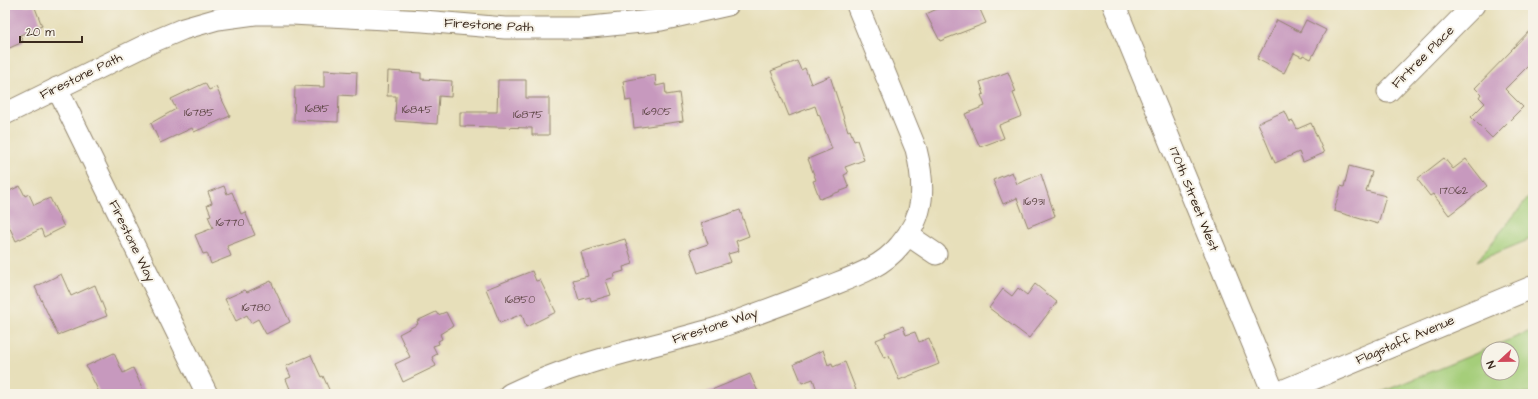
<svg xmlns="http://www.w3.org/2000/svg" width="1538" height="399" viewBox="0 0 1538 399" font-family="'Architects Daughter',sans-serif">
  <rect width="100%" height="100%" fill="#f7f3e8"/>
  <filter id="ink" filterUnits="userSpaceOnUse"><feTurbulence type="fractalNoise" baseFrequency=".025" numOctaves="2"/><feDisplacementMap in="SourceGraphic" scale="8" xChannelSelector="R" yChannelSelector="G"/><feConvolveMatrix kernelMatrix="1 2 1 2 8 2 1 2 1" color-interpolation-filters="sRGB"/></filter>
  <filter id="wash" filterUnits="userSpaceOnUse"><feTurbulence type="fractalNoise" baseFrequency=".012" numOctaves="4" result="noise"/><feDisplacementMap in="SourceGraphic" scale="16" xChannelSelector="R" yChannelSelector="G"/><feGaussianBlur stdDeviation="0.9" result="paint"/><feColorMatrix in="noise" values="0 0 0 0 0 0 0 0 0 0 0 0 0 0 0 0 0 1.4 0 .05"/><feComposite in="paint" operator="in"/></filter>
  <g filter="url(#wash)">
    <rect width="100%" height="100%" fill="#e7dfba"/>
    <g fill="#a5ce7a" stroke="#707c4c" fill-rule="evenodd">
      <path d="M1533 192V238L1477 261Z"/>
      <path d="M1533 330V394H1377ZM1488 349H1512V373H1488Z"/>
    </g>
    <g id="blocks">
      <g fill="#c799be">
        <path d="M5 5H34L42 26 20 35 23 42 5 50Z"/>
        <path d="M946 5H978L986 23 940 41 926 14Z"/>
        <path d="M1277 20 1300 32 1306 20 1326 30 1311 59 1303 55 1302 57 1294 53 1284 73 1257 59Z"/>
        <path d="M1533 27V61L1505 89 1523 107 1492 138 1471 117 1485 103 1479 97 1481 94 1475 88 1512 50H1511Z"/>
        <path d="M797 61 801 70 805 68 811 84 830 76 848 131 850 130 854 141 857 140 864 160 845 167 848 173 844 175 849 188 820 199 813 181 816 180 808 159 832 149 819 114 818 115 815 106 789 116 771 71Z"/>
        <path d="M324 70 357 72 356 96 339 95 338 122 294 120 295 86 324 87Z"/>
        <path d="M388 71 421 73V79L452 81 451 97 439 96 437 124 395 121 396 96H387Z"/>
        <path d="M1008 72 1016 92 1013 93 1022 116 999 125 1004 138 980 147 965 114 985 106 981 95 984 94 980 82Z"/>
        <path d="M655 75 656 86 665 84 666 95 679 93 683 121 634 128 631 100 626 101 623 81Z"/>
        <path d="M498 80H526V98H549V135H532V128L460 126V112H497Z"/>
        <path d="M205 83 209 90 216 87 230 116 194 132 192 128 160 143 151 123 176 109 171 99Z"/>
        <path d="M1285 111 1290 122 1293 121 1297 129 1311 123 1324 153 1303 162 1299 152 1275 163 1258 123Z"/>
        <path d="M1444 158 1453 169 1466 159 1487 186 1449 215 1433 194 1430 196 1417 179Z"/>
        <path d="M1349 166 1372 172 1366 191 1386 196 1378 224 1334 211 1341 186 1344 187Z"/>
        <path d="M1012 172 1017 184 1041 174 1055 216 1028 227 1017 198 1003 204 993 180Z"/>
        <path d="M20 186 25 196 29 194 34 205 50 198 64 227 44 237 41 229 16 241 5 218V193Z"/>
        <path d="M224 186 227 194 232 192 241 214 245 212 255 235 227 246 231 256 211 264 207 253 203 254 195 235 213 228 208 216 211 215 207 205 212 203 208 192Z"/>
        <path d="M740 210 749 236 736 241 739 251 728 254 731 262 698 273 690 250 708 244 701 223Z"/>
        <path d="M625 239 633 264 623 267 624 271 614 274 615 277 606 280 611 295 591 301 590 297 579 300 573 280 588 276 581 252Z"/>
        <path d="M532 271 536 281 540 280 556 312 526 327 522 314 500 323 486 289Z"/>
        <path d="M61 274 71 296 95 285 107 316 58 335 35 287Z"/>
        <path d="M271 281 290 322 266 334 258 319 251 323 247 315 236 321 225 299 245 290 247 292Z"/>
        <path d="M1035 284 1057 302 1029 338 989 308 1003 289 1012 296 1018 288 1027 295Z"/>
        <path d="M436 312 438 315 446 312 453 326 440 334 442 339 438 341 439 344 433 346 437 354 432 357 436 366 403 382 395 364 410 357 399 334 418 324 417 321Z"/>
        <path d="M903 326 906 335 915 332 919 342 929 338 939 364 899 380 889 356 884 358 876 340 886 336 885 333Z"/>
        <path d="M823 350 828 365 832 363 833 367 845 362 856 390 846 394H818L813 379 802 383 794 364Z"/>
        <path d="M114 353 123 373 133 368 145 394H100L86 366Z"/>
        <path d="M311 355 321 377 323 376 331 394H280L290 389 286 379 291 377 286 366Z"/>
        <path d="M750 374 759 394H702Z"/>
      </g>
    </g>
  </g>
  <g filter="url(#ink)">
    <use href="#blocks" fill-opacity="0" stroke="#91846c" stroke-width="1"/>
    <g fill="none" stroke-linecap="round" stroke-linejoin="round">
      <g stroke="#91846c" stroke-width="23">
        <g id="street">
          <path d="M57 88 207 394"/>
          <path d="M1388 92 1474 5"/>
          <path d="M5 114 152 42 183 29 218 19 255 14H292L423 21 505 28H581L661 20 728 5"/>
          <path d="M908 235 936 254"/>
          <path d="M510 394C534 383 558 372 583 365 628 350 675 341 720 327 754 315 789 302 822 289 849 278 881 269 900 245 926 215 925 185 916 149L857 5"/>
        </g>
      </g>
      <g stroke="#91846c" stroke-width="24">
        <g id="secondary">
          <path d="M1114 5 1274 394"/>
          <path d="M1276 394 1533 287"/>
        </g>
      </g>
      <use href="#street" stroke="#fff" stroke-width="21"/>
      <use href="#secondary" stroke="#fff" stroke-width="22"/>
    </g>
  </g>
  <g text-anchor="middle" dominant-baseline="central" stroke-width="4" stroke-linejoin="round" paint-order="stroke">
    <g font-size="11" fill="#5e4646">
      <text x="317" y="108">16815</text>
      <text x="417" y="109">16845</text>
      <text x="657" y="111">16905</text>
      <text x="199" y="112">16785</text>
      <text x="528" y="114">16875</text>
      <text x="1454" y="190">17062</text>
      <text x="1034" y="201">16931</text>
      <text x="230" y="222">16770</text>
      <text x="520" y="299">16850</text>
      <text x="256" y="307">16780</text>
    </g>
    <g font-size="13" fill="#3b2a1e" stroke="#f7f3e8">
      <text transform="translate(489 25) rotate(3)">Firestone Path</text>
      <text transform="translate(1423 57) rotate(-45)">Firtree Place</text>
      <text transform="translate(81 76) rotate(-26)">Firestone Path</text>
      <text transform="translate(1194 199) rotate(68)">170th Street West</text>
      <text transform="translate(132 241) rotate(64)">Firestone Way</text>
      <text transform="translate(715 326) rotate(-18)">Firestone Way</text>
      <text transform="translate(1405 340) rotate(-23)">Flagstaff Avenue</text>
    </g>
  </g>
  <rect width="1538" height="399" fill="none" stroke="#f7f3e8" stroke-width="20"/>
  <g transform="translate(1500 361) rotate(248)"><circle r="19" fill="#f7f3e8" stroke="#aca397"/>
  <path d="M0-3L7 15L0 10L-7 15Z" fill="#d1495b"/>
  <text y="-6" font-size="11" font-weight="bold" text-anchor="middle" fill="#3b2a1e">N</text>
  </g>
  <path d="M20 36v6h62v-6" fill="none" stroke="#3b2a1e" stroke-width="2"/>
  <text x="26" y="36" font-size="12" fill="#3b2a1e" stroke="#f7f3e8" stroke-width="3" paint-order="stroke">20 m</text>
</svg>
